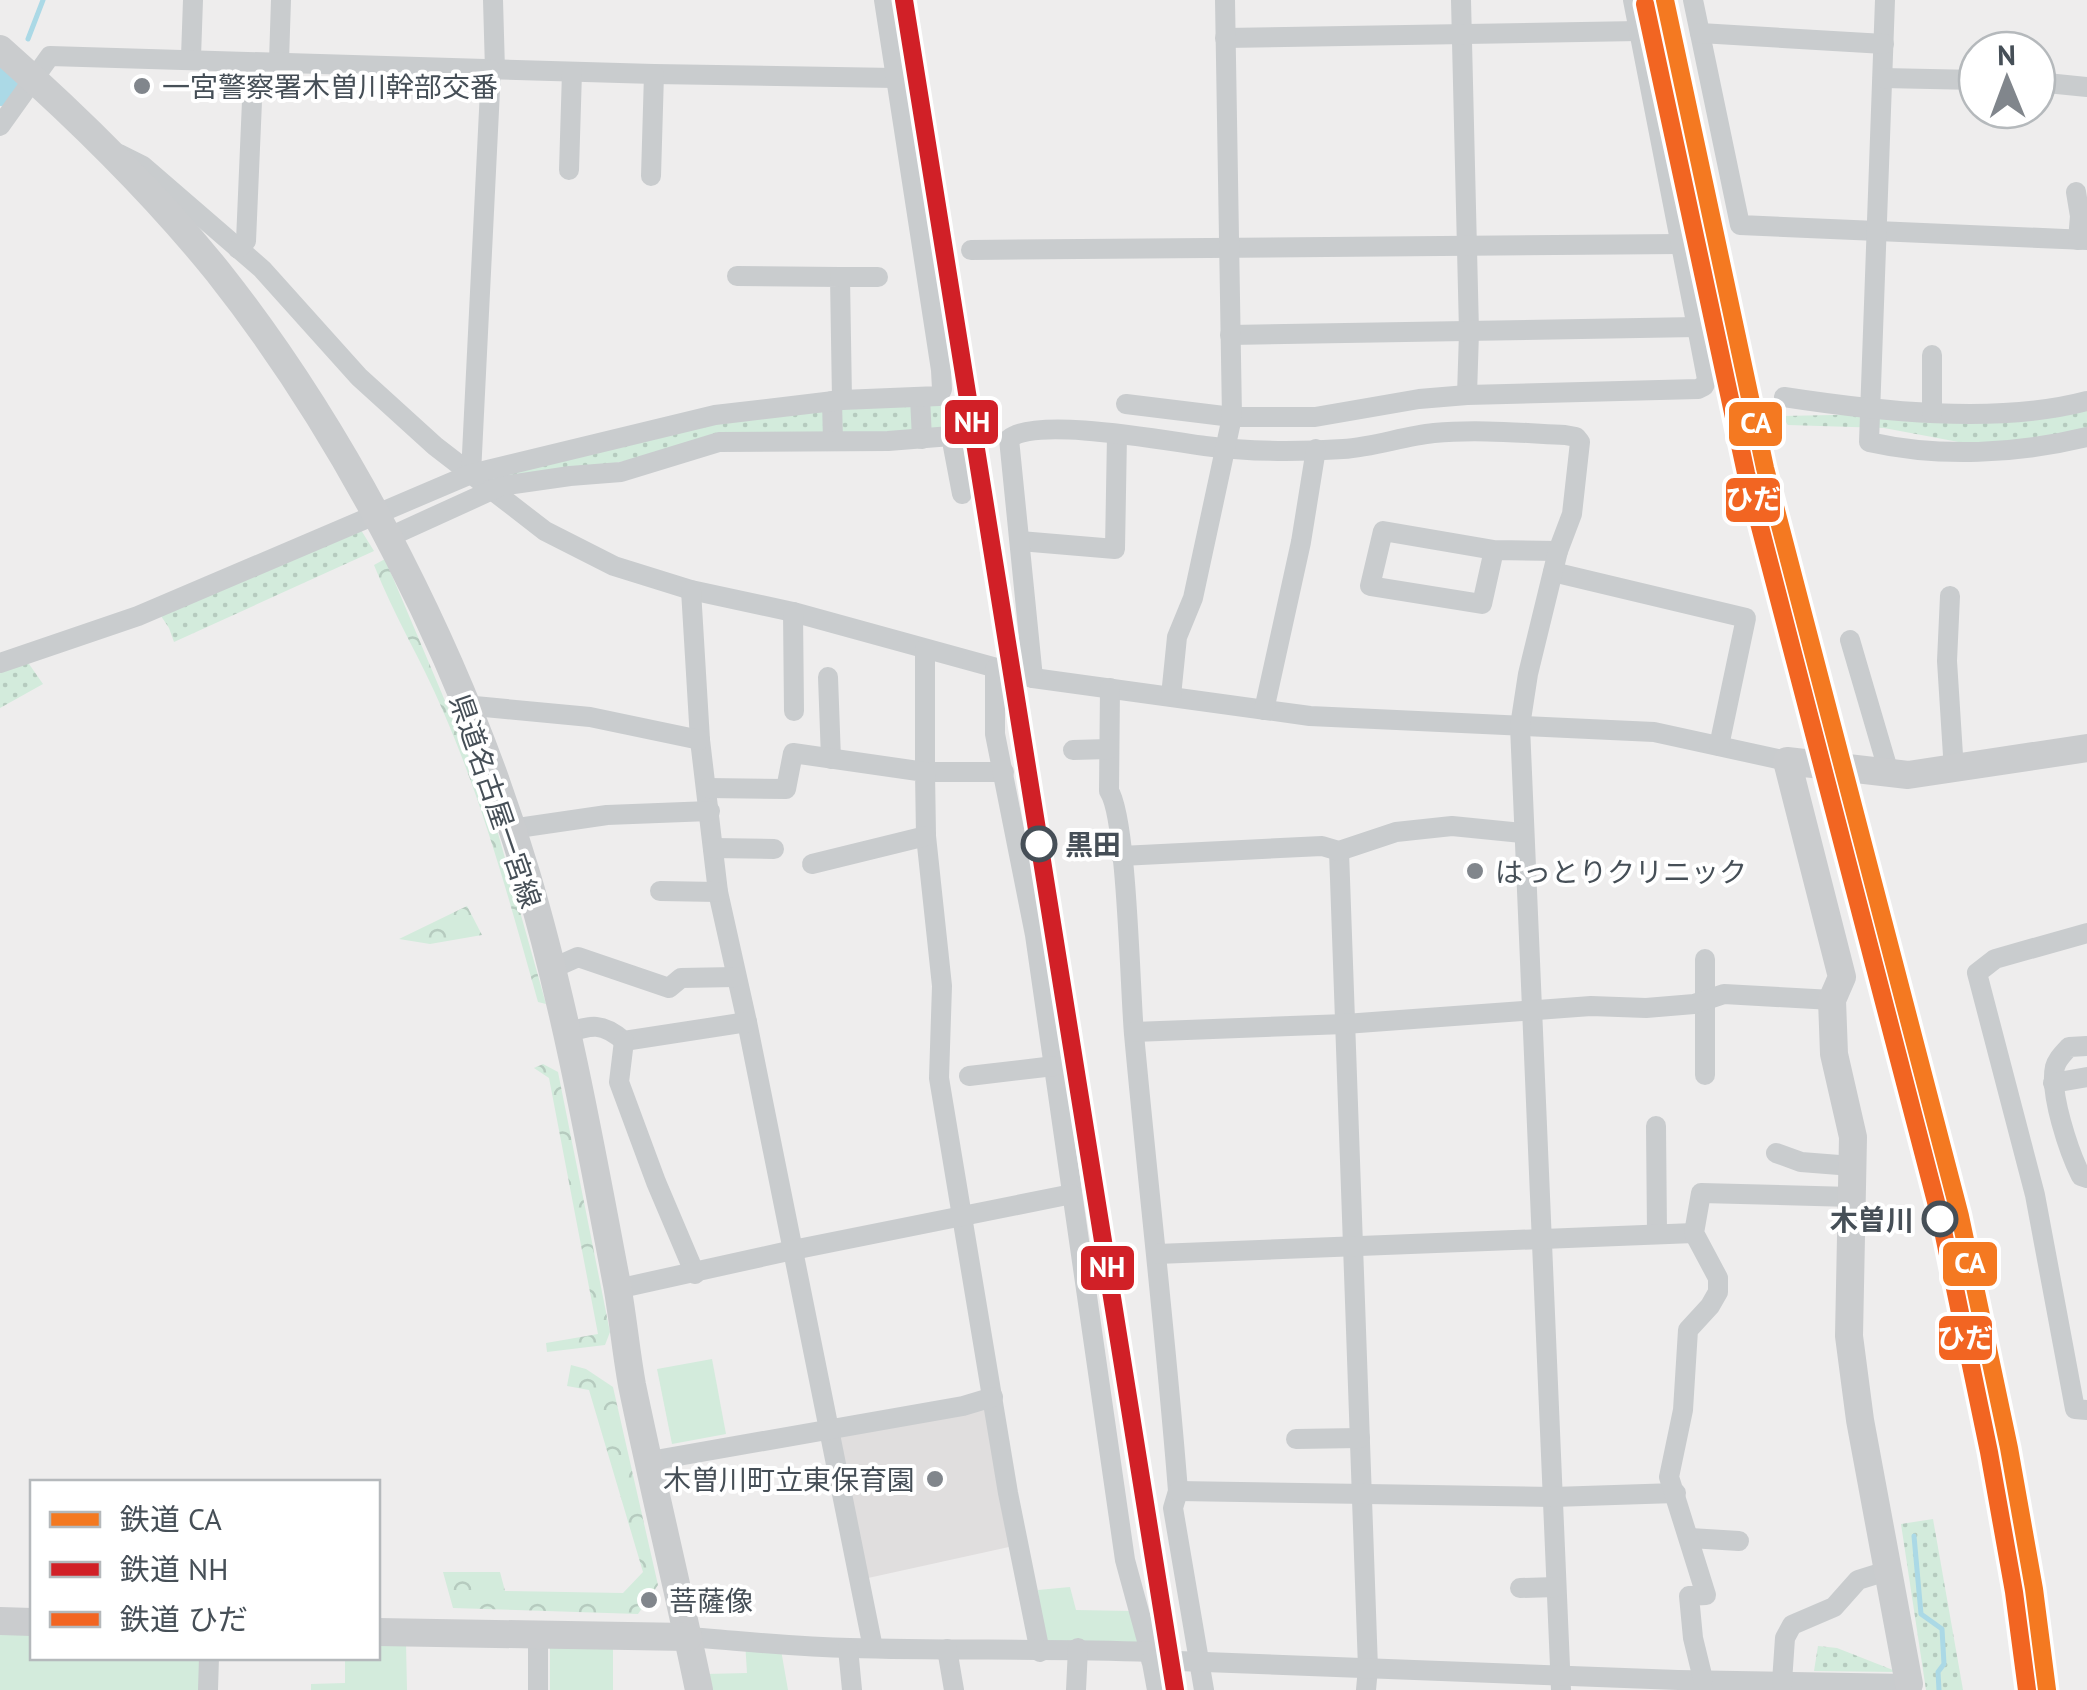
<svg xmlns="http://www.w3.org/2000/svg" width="2087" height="1690" viewBox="0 0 2087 1690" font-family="'PT Sans','Noto Sans JP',sans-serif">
  <defs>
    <pattern id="forest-crowns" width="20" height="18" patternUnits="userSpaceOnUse" patternTransform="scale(2.5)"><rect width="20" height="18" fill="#d3ebdc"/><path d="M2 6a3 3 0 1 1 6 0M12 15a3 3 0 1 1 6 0" fill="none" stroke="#b6cbbf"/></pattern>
    <pattern id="park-dots" width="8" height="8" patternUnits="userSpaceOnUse" patternTransform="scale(2.5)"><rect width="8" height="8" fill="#d3ebdc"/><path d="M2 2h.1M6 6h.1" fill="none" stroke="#b6cbbf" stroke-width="1.8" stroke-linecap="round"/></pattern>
  </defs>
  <rect width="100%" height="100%" fill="#eeeded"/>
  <path fill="#e0dede" d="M993 1397 1018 1545 859 1580 828 1429Z"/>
  <g fill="#d3ebdc">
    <path d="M712 1359 726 1434 672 1444 657 1369Z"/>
    <path d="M1070 1587 1076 1610 1131 1611 1139 1651H1044L1038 1590Z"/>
    <path d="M0 1621 32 1622V1658H209L208 1690H0Z"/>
    <path d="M745 1641 780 1644 788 1690H709L705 1674 747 1673Z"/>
    <path d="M406 1643 407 1690H311V1684L345 1683V1658H378V1644Z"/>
    <path d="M550 1646 613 1647V1690H550Z"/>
  </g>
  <g fill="url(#forest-crowns)">
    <path d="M385 559 492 812 546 1004 538 1002C510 903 484 805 443 711 422 661 394 616 374 565Z"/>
    <path d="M467 906 482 935 430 944 399 939Z"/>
    <path d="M543 1064 558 1072 610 1332 605 1345 547 1352 546 1343 598 1334 549 1078 534 1068Z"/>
    <path d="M571 1365 586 1369 613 1387 658 1585 638 1614 453 1608 443 1572H500L505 1591 623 1593 643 1572 589 1390 567 1386Z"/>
  </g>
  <g fill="url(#park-dots)">
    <path d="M939 396 951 436 719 442 501 486 471 474 715 415Z"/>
    <path d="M2087 399V437L2012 452 1884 428 1788 425 1782 416 2035 411Z"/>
    <path d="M356 522 374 551 174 642 169 628 159 613Z"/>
    <path d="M22 654 43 684 0 708V665Z"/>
    <path d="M1933 1519 1963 1690H1926L1901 1524Z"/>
    <path d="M1818 1646 1837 1648 1898 1672 1814 1671Z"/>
  </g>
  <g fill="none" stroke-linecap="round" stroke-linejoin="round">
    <g stroke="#abd9e6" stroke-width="5">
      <path d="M28 39 43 0"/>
      <path d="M1914 1536 1921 1614 1942 1629 1944 1664 1938 1672 1939 1690"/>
    </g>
    <path stroke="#abd9e6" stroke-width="32" d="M0 90 6 80"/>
    <g stroke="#c9ccce" stroke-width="20">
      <path d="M493 0 495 70"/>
      <path d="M1461 0 1469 332 1467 395"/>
      <path d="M1693 0 1740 225 2087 240"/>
      <path d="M1885 0 1869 442C1940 458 2017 454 2087 437"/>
      <path d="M1700 33 1884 44"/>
      <path d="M1225 38 1639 31"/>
      <path d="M191 57 193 0"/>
      <path d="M279 61 281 0"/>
      <path d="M654 74 895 78"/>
      <path d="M1883 78 1977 80"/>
      <path d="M2037 82 2087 87"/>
      <path d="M0 126 50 56 654 74 651 176"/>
      <path d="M119 154 143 166 262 269 359 377 435 446 545 531 614 566 691 590 793 612 1033 678 1310 716 1654 732 1787 761"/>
      <path d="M569 170 572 72"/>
      <path d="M2076 192 2080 216 2078 240"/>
      <path d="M238 249 246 241 252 101"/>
      <path d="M971 250 1680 244"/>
      <path d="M737 276 840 277 842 400"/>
      <path d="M840 277H878"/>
      <path d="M1230 335 1697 327"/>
      <path d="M920 397 922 439"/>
      <path d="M1784 397C1875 411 1997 425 2087 401"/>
      <path d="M832 401 833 441"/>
      <path d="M1126 404 1232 417H1315L1419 399 1467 395 1698 389 1704 386 1707 379 1697 327 1633 0"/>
      <path d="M1932 412V355"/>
      <path d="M471 474 491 70"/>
      <path d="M387 538 501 486 570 476 621 472 719 442 888 441 951 436 962 494"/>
      <path d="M1020 541 1115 549 1117 435"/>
      <path d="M1494 550 1482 604 1370 586 1383 531 1494 550 1558 551"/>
      <path d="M1553 572 1746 618 1719 746"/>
      <path d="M691 590 700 740 718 892 747 1022 873 1648"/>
      <path d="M1950 596 1947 661 1954 771"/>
      <path d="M793 612 794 711"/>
      <path d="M1850 640 1889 773"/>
      <path d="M925 649V772H1004"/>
      <path d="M0 663 138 616 471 474 715 415 842 400 939 396 942 389 941 370 884 0"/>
      <path d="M995 669V734L1035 935 1125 1560 1150 1652 1157 1690"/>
      <path d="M828 677 831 759"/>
      <path d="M1033 678 1009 439C1035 416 1167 441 1205 446 1250 452 1298 452 1343 449 1374 447 1404 436 1434 433 1477 429 1522 433 1565 435L1576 437 1580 442 1572 514 1558 551 1528 674 1520 726 1561 1690"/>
      <path d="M1110 688 1109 791C1127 818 1130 990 1134 1034 1148 1186 1166 1338 1178 1491L1173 1508 1204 1690"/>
      <path d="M1171 696 1177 637 1193 598 1232 417 1225 0"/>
      <path d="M464 705 590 717 700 740"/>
      <path d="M1264 710 1301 542 1316 449"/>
      <path d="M1073 750 1109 749"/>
      <path d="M707 788 786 789 793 753 925 772 926 836 942 986 939 1078 1008 1493 1040 1652"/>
      <path d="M511 829 607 815 710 811"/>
      <path d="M713 848 774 849"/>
      <path d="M1339 851 1368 1668 1366 1690"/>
      <path d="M1121 856 1322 846 1339 851 1396 832 1452 826 1522 833"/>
      <path d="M812 864 926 836"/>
      <path d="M660 891 718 892"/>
      <path d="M2087 933 1995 959 1977 973 2035 1195 2075 1409 2087 1410"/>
      <path d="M1705 959V1075"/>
      <path d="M551 969 578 957 669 988 681 978 735 977"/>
      <path d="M1134 1032 1345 1024 1591 1006 1646 1008 1694 1004 1724 994 1832 1000"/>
      <path d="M566 1033C592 1025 602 1022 624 1041L747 1022"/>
      <path d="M624 1041 619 1082 656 1182 695 1274"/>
      <path d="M2087 1046 2069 1047C2063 1054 2057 1059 2055 1067 2049 1093 2069 1152 2081 1176L2087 1178"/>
      <path d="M969 1076 1054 1066"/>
      <path d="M2053 1083 2087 1077"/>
      <path d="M1656 1126 1657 1233"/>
      <path d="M1776 1153 1801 1162 1852 1166"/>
      <path d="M1157 1254 1694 1233"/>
      <path d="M617 1289 793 1250 1072 1194"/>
      <path d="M1296 1439 1360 1438"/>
      <path d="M650 1461 963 1406 993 1397"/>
      <path d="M1178 1491 1553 1497 1676 1493"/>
      <path d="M1690 1538 1739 1541"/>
      <path d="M1520 1588 1556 1587"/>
      <path d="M688 1637C742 1641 796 1647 850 1648 950 1651 1050 1648 1150 1652"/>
      <path d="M848 1648 852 1690"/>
      <path d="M947 1649 954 1690"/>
      <path d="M1151 1660 1678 1680 1909 1684 1910 1690"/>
      <path d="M1703 1679 1693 1638 1689 1596 1706 1595 1669 1477 1683 1410 1688 1330 1710 1306 1718 1292V1278L1694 1233 1701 1193 1852 1197"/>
      <path d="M1782 1682 1785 1638 1792 1625 1834 1607 1858 1580 1890 1570"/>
      <path d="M208 1690 209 1658"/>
      <path d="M538 1690V1636"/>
      <path d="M1076 1690 1078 1648"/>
    </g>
    <g stroke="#caccce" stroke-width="28">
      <path d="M0 49C78 118 152 190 218 272 351 440 465 667 526 873 566 1007 591 1148 617 1285 623 1318 626 1352 632 1385 653 1487 678 1588 699 1690"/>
      <path d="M0 1621 32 1622"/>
      <path d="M378 1632 688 1637"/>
      <path d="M1909 1684 1860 1420 1849 1336 1853 1137 1834 1054 1832 1000 1842 977 1787 761 1908 775 2087 748"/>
    </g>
    <g stroke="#fff" stroke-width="25">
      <path id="rail-1" d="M1665 0 1765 468 1960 1216 2009 1448 2034 1589 2047 1690"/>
    </g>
    <g stroke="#fff" stroke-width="25">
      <path id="rail-2" d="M904 0 1175 1690"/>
    </g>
    <g stroke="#fff" stroke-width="25">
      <path id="rail-3" d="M1645 4 1746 473 1941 1221 1989 1452 2014 1592 2027 1690"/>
    </g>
    <use href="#rail-1" stroke="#f47921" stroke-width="18"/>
    <use href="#rail-2" stroke="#d12027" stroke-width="18"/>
    <use href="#rail-3" stroke="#f26522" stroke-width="18"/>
  </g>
  <g fill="#81868c" stroke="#fff" stroke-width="4">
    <circle cx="142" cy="86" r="10"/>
    <circle cx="1475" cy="871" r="10"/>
    <circle cx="935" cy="1479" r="10"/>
    <circle cx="649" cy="1600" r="10"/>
  </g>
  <g fill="#fff" stroke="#464f57" stroke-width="5">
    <circle cx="1039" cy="844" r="16"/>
    <circle cx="1940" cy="1219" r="16"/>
  </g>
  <g text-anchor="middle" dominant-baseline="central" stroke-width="8" stroke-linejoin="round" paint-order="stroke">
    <g font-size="28" fill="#464f57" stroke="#fff" text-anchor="start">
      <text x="162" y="86">一宮警察署木曽川幹部交番</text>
      <text x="1495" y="871">はっとりクリニック</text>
      <text x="915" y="1479" text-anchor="end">木曽川町立東保育園</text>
      <text x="669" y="1600">菩薩像</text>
    </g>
    <g font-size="28" fill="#464f57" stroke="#fff">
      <text transform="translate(496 801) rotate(71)">県道名古屋一宮線</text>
    </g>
    <g font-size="28" font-weight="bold" fill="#464f57" stroke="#fff" text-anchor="start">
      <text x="1065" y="844">黒田</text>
      <text x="1914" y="1219" text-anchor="end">木曽川</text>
    </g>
  </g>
  <g stroke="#fff" stroke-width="4">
    <rect x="943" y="398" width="57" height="48" rx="10" fill="#d12027"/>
    <rect x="1727" y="400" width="57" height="48" rx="10" fill="#f47921"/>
    <rect x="1724" y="476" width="58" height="48" rx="10" fill="#f26522"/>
    <rect x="1941" y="1240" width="58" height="48" rx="10" fill="#f47921"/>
    <rect x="1079" y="1244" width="57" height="48" rx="10" fill="#d12027"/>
    <rect x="1937" y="1314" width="57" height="48" rx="10" fill="#f26522"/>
  </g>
  <g font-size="28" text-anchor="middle" font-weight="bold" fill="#fff">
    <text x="972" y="432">NH</text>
    <text x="1756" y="433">CA</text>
    <text x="1753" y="509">ひだ</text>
    <text x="1970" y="1273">CA</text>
    <text x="1107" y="1277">NH</text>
    <text x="1965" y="1348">ひだ</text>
  </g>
  <rect x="30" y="1480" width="350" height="180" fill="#ffffff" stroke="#b5b9bc" stroke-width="2.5"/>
  <rect x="50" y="1512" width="50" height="15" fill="#f47921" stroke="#b5b9bc" stroke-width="2.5"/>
  <text x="120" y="1530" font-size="30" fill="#464f57">鉄道 CA</text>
  <rect x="50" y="1562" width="50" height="15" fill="#d12027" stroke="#b5b9bc" stroke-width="2.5"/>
  <text x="120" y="1580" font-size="30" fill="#464f57">鉄道 NH</text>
  <rect x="50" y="1612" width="50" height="15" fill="#f26522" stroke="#b5b9bc" stroke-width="2.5"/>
  <text x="120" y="1630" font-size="30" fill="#464f57">鉄道 ひだ</text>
  <g transform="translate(2007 80) rotate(359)"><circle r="48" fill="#ffffff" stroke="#b5b9bc" stroke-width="2.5"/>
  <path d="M0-8L18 38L0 25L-18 38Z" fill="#81868c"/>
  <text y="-15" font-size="28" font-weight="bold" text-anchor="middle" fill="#464f57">N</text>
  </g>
</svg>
